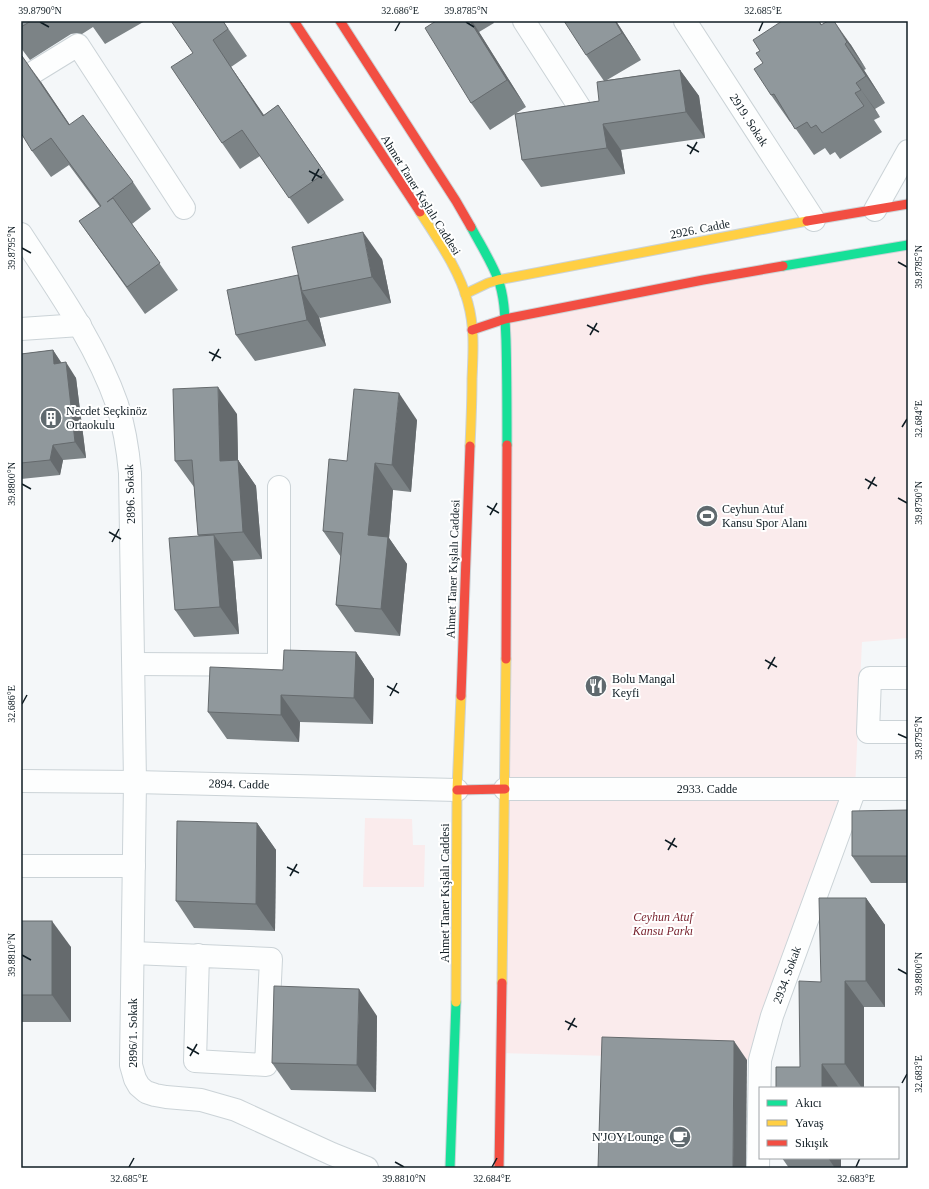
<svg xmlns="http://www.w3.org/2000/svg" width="929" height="1189" viewBox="0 0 929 1189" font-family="Georgia,serif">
  <rect width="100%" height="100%" fill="#f4f7f9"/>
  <g fill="#faebec">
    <path d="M908 245V638L862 642 855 789 760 1060 501 1053 505 319Z"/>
    <path d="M365 818 412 819 413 845H425L424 887H363Z"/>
  </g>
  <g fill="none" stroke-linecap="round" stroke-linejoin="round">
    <g stroke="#cbd3d7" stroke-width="24">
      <g id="street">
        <path d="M524 21 580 108"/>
        <path d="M685 21 814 220"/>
        <path d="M21 80 78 45 184 208"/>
        <path d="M875 210 908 151"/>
        <path d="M21 234C56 288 95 342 117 404 124 426 128 450 130 473L135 782 131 1065 135 1079 139 1086 146 1092 155 1095 166 1097 201 1100 236 1110 332 1154 367 1168"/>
        <path d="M21 329 80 325"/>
        <path d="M134 664 279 665V487"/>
        <path d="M908 678H870L868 732H908"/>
        <path d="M21 781 135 782 457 790"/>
        <path d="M505 789H908"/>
        <path d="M21 866H134"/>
        <path d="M133 953 271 959 266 1065 195 1061 198 955"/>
        <path d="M758 1168 760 1060 772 1016 855 789"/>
      </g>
    </g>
    <g stroke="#cbd3d7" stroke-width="11">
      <g id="fast">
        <path d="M471 227C480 244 491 261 498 279 505 298 505 320 506 340 507 375 507 410 507 445"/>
        <path d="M783 266 908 245"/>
        <path d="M450 1168 456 1002"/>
      </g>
    </g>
    <g stroke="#cbd3d7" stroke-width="11">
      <g id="slow">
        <path d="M420 212C438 240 460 271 468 303 475 328 473 354 472 379 472 401 471 424 470 446"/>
        <path d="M465 294 488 283 498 280 807 221"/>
        <path d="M502 983 506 659"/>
        <path d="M456 1002 457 790 461 696"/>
      </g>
    </g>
    <g stroke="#cbd3d7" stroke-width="11">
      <g id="jam">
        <path d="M294 21 420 212"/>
        <path d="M340 21 456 201 471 227"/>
        <path d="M807 221 908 204"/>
        <path d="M472 330 505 319 703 280 783 266"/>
        <path d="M506 659 507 445"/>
        <path d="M461 696 470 446"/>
        <path d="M457 790 505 789"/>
        <path d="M499 1168 502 983"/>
      </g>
    </g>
    <use href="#street" stroke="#fdfefe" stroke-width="22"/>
    <use href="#fast" stroke="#16e098" stroke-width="9"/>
    <use href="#slow" stroke="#ffcf43" stroke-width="9"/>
    <use href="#jam" stroke="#f24e42" stroke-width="9"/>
  </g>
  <g fill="#7c8386">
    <path d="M21 21H145L105 44 93 27 82 34 77 33 71 34 30 60 21 48Z"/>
    <path d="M223 21 247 56 231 67 264 115 278 105 344 200 308 224 260 156 240 169 222 143 193 53Z"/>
    <path d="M436 21H493L494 23 479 32 526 107 515 114 599 101 604 81 586 55 616 21 641 60 607 80 680 70 699 96 705 138 621 150 625 174 541 187 522 160 515 114 490 130 471 103Z"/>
    <path d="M782 21H819L822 25 828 21 851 45 866 69 864 70 885 103 875 109 880 117 874 120 882 132 840 159 835 152 830 155 825 148 814 155 791 122H790L771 95 760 51Z"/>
    <path d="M41 82 70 125 133 182 151 209 132 224 178 290 145 314 79 221 100 207 69 165 51 177 32 151Z"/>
    <path d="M382 259 391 303 320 318 319 317 326 346 255 361 236 335 298 275 299 277Z"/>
    <path d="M53 350 61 363 76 378 86 458 63 460 60 475 21 479V354Z"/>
    <path d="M237 414 238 460 256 486 262 559 233 561V562L239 634 194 637 175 610 199 536 198 535 194 487 175 461Z"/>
    <path d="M417 420 411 492 393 490 389 538 407 564 400 636 355 632 336 605 341 557 323 531 347 461Z"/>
    <path d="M356 652 374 679 373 724 300 722 299 742 227 739 208 712 283 670Z"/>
    <path d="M908 810V883H871L852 856Z"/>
    <path d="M257 823 276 850 275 931 194 928 176 901Z"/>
    <path d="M866 898 885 925V1007H864V1088H776L800 1067 821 982Z"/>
    <path d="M21 921 71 947V1022H21Z"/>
    <path d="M377 1016 376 1092 291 1090 272 1063Z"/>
    <path d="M782 1158H841V1168H789Z"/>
  </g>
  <g fill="#656a6d">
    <path d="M470 21H472L479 32 526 107 507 80Z"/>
    <path d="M615 21H616L641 60 622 33Z"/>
    <path d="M834 21 851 45 866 69 847 42Z"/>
    <path d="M213 40 231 67 282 142 263 116Z"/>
    <path d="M845 44 864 70 885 103 866 76Z"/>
    <path d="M22 56 41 82 88 152 69 125Z"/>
    <path d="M680 70 699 96 705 138 686 112Z"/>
    <path d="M856 83 875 109 880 117 861 90Z"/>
    <path d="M603 124 621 150 625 174 607 148Z"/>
    <path d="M363 232 382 259 391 303 372 277Z"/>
    <path d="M298 275 308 290 302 291 319 317 326 346 307 320Z"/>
    <path d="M53 350 63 365 54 364Z"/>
    <path d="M66 362 76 378 86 458 75 442Z"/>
    <path d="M218 387 237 414 238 460 256 486 262 559 243 532 220 461Z"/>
    <path d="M399 393 417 420 411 492 392 465Z"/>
    <path d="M53 445 63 460 60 475 50 460Z"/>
    <path d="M375 463 393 490 389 538 407 564 400 636 381 609 368 535Z"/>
    <path d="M214 535 233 562 239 634 220 607Z"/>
    <path d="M356 652 374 679 373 724 354 698Z"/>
    <path d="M281 695 300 722 299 742 281 715Z"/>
    <path d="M257 823 276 850 275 931 256 904Z"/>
    <path d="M866 898 885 925V1007L866 981Z"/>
    <path d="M52 921 71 947V1022L52 995Z"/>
    <path d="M845 981 864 1007V1088H862L845 1064Z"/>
    <path d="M359 989 377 1016 376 1092 357 1065Z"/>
    <path d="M734 1041 747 1060 746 1168H733Z"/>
    <path d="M822 1064 839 1088H822Z"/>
    <path d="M828 1158H841V1168H835Z"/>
  </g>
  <g fill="#90989c" stroke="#656a6d">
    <path d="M21 21H31L21 27Z"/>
    <path d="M171 21H223L228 29 213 40 263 116 278 105 325 173 289 198 242 130 222 143 171 67 193 53Z"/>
    <path d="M436 21H470L507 80 471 103 425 28Z"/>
    <path d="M564 21H615L622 33 586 55Z"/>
    <path d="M782 21H819L821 25 828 21H834L847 42 845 44 866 76 856 83 861 90 855 93 864 106 822 133 816 125 811 128 807 122 795 129 774 94 771 95 754 69 763 63 756 53 760 51 753 40Z"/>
    <path d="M21 56H22L69 125 83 115 133 182 107 202 113 198 160 263 127 287 79 221 101 206 51 138 32 151 21 133Z"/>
    <path d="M680 70 686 112 603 124 607 148 522 160 515 114 599 101 597 82Z"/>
    <path d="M363 232 372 277 302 291 292 247Z"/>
    <path d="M298 275 307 320 236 335 227 290Z"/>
    <path d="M53 350 54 364 66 362 75 442 53 445 50 460 21 463V354Z"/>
    <path d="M218 387 220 461 238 460 243 532 198 535 192 460 175 461 173 389Z"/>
    <path d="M354 389 399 393 392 465 375 463 368 535 388 537 381 609 336 605 343 533 323 531 329 459 347 461Z"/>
    <path d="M214 535 220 607 175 610 169 538Z"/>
    <path d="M284 650 356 652 354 698 281 695V715L208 712 210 667 283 670Z"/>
    <path d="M908 810V856H852V811Z"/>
    <path d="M177 821 257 823 256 904 176 901Z"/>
    <path d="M819 898H866V981H845V1064H822V1088H776V1067H800L799 981 821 982Z"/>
    <rect x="21" y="921" width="31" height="74"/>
    <path d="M274 986 359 989 357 1065 272 1063Z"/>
    <path d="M602 1037 734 1041 733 1168H598Z"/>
  </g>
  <path fill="none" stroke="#0f1c23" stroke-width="1.5" d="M40 22 49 27M466 22 474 27M395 31 400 22M759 31 763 22M687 145 699 152M690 154 697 142M309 171 322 178M312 181 319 169M22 248 31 253M898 262 907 267M587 325 599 332M590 335 597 323M209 352 221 358M212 361 219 349M902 427 907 419M865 479 877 486M22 484 31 489M868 489 875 477M898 498 907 503M487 506 499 513M490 515 497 503M109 532 121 539M112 542 119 529M765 660 777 667M768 669 775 657M387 686 399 693M390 696 397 683M22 704 27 695M898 734 907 738M665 840 677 847M668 850 675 838M287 867 299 873M290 876 297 864M22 955 31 960M898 969 907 974M565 1021 577 1027M568 1030 575 1018M187 1047 199 1054M190 1056 197 1044M902 1083 907 1074M395 1162 404 1167M129 1167 134 1158M492 1167 497 1158M856 1167 860 1158"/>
  <defs>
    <g id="building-disc" transform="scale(1.15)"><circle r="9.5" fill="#5f696e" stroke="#fff"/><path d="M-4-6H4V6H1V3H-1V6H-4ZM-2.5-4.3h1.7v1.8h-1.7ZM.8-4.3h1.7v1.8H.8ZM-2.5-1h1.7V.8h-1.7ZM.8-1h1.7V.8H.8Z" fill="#fff"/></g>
    <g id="stadium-disc" transform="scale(1.15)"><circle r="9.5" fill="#5f696e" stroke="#fff"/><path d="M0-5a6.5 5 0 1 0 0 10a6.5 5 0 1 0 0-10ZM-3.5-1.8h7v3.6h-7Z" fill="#fff"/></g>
    <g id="restaurant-disc" transform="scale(1.15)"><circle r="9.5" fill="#5f696e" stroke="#fff"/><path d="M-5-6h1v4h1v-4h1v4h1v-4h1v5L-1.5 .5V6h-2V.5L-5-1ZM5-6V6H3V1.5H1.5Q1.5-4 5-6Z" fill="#fff"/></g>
    <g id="cafe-disc" transform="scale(1.15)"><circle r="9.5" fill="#5f696e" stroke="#fff"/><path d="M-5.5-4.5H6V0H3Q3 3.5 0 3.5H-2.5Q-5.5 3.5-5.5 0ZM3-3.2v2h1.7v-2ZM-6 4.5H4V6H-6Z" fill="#fff"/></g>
  </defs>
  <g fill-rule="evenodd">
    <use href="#building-disc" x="51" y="418"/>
    <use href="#stadium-disc" x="707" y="516"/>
    <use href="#restaurant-disc" x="596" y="686"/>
    <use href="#cafe-disc" x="680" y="1137"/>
  </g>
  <g text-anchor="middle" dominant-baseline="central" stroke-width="4" stroke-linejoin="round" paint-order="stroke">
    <g font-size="12" fill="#0f1c23" stroke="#fff">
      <text transform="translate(749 120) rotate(57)">2919. Sokak</text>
      <text transform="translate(421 195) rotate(58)">Ahmet Taner Kışlalı Caddesi</text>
      <text transform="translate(700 229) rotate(-11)">2926. Cadde</text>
      <text transform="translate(130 494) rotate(-92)">2896. Sokak</text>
      <text transform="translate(453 569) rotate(-88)">Ahmet Taner Kışlalı Caddesi</text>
      <text transform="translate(239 784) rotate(1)">2894. Cadde</text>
      <text x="707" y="789">2933. Cadde</text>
      <text transform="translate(445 893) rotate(-90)">Ahmet Taner Kışlalı Caddesi</text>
      <text transform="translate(787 975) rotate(-70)">2934. Sokak</text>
      <text transform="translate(133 1033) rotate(-90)">2896/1. Sokak</text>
    </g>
    <g font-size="12" fill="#0f1c23" stroke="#fff" text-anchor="start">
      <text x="66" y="411">Necdet Seçkinöz<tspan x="66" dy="14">Ortaokulu</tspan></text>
      <text x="722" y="509">Ceyhun Atuf<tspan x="722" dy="14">Kansu Spor Alanı</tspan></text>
      <text x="612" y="679">Bolu Mangal<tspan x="612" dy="14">Keyfi</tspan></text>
      <text x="664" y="1137" text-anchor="end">N'JOY Lounge</text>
    </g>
    <g font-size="12" font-style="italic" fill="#79242f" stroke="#fff">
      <text x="663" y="917">Ceyhun Atuf<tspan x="663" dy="14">Kansu Parkı</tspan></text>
    </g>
  </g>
  <rect width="929" height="1189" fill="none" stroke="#ffffff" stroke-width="44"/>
  <rect x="759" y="1087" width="140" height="72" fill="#ffffff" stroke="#9fa4a7"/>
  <rect x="767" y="1100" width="20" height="6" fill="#16e098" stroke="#9fa4a7"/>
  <text x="795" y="1107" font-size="12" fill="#0f1c23">Akıcı</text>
  <rect x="767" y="1120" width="20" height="6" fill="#ffcf43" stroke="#9fa4a7"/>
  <text x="795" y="1127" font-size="12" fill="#0f1c23">Yavaş</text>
  <rect x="767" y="1140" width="20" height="6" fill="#f24e42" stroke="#9fa4a7"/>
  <text x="795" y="1147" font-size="12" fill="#0f1c23">Sıkışık</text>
  <rect x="22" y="22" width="885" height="1145" fill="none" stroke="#0f1c23" stroke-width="1.5"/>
  <g font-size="10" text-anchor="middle" fill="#0f1c23">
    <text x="40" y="14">39.8790°N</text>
    <text x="400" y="14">32.686°E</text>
    <text x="466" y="14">39.8785°N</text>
    <text x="763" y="14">32.685°E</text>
    <text transform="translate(11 248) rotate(-90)" y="4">39.8795°N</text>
    <text transform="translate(918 267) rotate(-90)" y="4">39.8785°N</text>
    <text transform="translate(918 419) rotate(-90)" y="4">32.684°E</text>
    <text transform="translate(11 484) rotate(-90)" y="4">39.8800°N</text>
    <text transform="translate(918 503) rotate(-90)" y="4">39.8790°N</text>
    <text transform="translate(11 704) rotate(-90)" y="4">32.686°E</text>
    <text transform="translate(918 738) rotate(-90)" y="4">39.8795°N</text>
    <text transform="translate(11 955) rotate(-90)" y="4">39.8810°N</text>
    <text transform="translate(918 974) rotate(-90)" y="4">39.8800°N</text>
    <text transform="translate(918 1074) rotate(-90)" y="4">32.683°E</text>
    <text x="129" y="1182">32.685°E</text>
    <text x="404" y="1182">39.8810°N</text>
    <text x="492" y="1182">32.684°E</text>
    <text x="856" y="1182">32.683°E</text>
  </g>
</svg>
